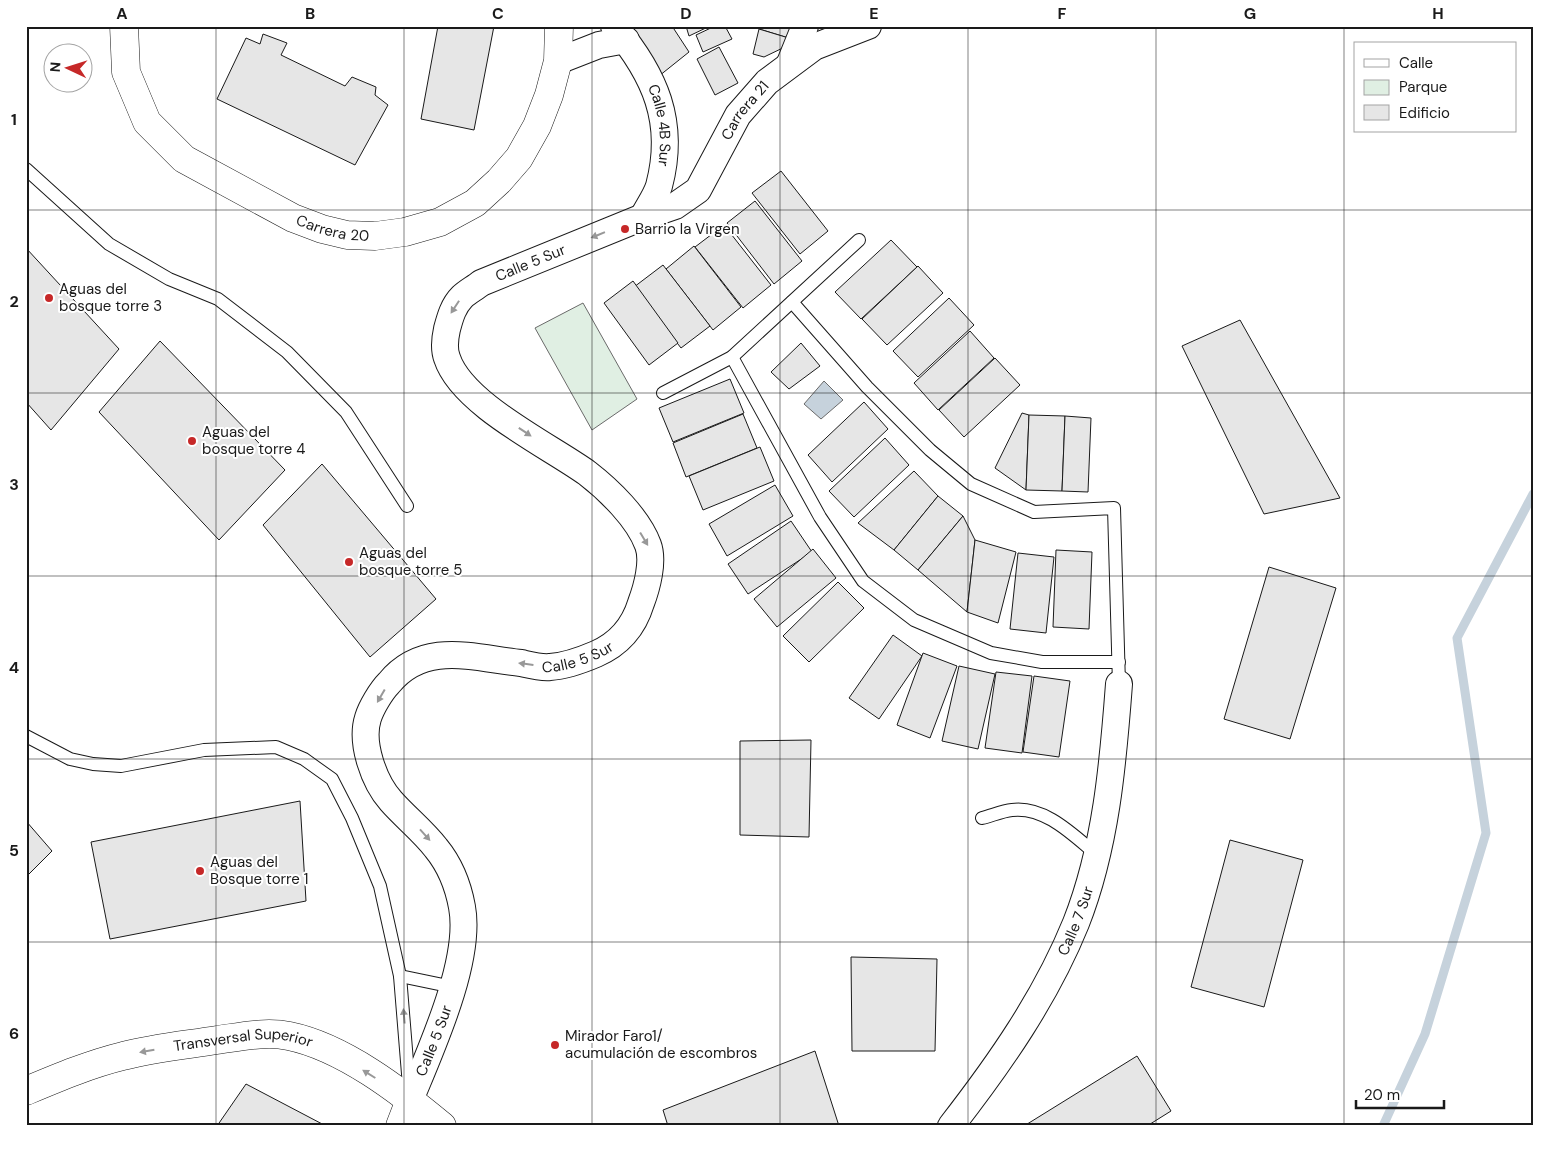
<svg xmlns="http://www.w3.org/2000/svg" width="1559" height="1152" viewBox="0 0 1559 1152" font-family="'DM Sans',sans-serif">
  <rect width="100%" height="100%" fill="#fff"/>
  <path fill="#e0efe3" stroke="#6a6a6a" d="M583 303 637 399 592 430 535 328Z"/>
  <path fill="#c6d2dc" stroke="#6a6a6a" d="M824 381 843 400 821 419 804 404Z"/>
  <g fill="none" stroke-linecap="round" stroke-linejoin="round">
    <path stroke="#c6d2dc" stroke-width="9" d="M1383 1126 1425 1034 1486 833 1457 638 1533 494"/>
  </g>
  <g fill="#e6e6e6" stroke="#1a1a1a">
    <path d="M438 26H494L474 130 421 119Z"/>
    <path d="M629 26H672L689 52 659 76Z"/>
    <path d="M686 26H710L689 36Z"/>
    <path d="M715 26H725L732 39 703 52 696 35Z"/>
    <path d="M760 26H796L792 39 759 29Z"/>
    <path d="M759 29 792 39 789 45 764 57 753 54Z"/>
    <path d="M263 34 287 43 281 55 345 86 352 77 376 87 375 95 388 105 355 165 217 99 246 38 260 44Z"/>
    <path d="M719 47 738 83 715 95 697 59Z"/>
    <path d="M781 171 828 231 800 254 752 193Z"/>
    <path d="M755 201 802 261 774 284 727 223Z"/>
    <path d="M724 225 771 285 743 308 695 247Z"/>
    <path d="M891 240 917 267 861 319 835 292Z"/>
    <path d="M694 246 741 307 713 330 666 269Z"/>
    <path d="M26 248 119 349 51 430 26 402Z"/>
    <path d="M663 265 710 326 681 348 634 287Z"/>
    <path d="M918 266 943 293 887 345 862 319Z"/>
    <path d="M633 281 678 343 649 365 604 303Z"/>
    <path d="M949 298 974 325 918 377 893 351Z"/>
    <path d="M1240 320 1340 498 1264 514 1182 346Z"/>
    <path d="M970 331 994 358 938 410 914 383Z"/>
    <path d="M160 341 285 470 219 540 99 412Z"/>
    <path d="M801 343 820 366 789 389 771 372Z"/>
    <path d="M995 358 1020 385 964 437 939 410Z"/>
    <path d="M730 379 744 413 673 442 659 408Z"/>
    <path d="M864 402 888 429 832 482 808 455Z"/>
    <path d="M1022 413 1029 415 1026 490 995 468Z"/>
    <path d="M743 414 757 448 686 477 673 443Z"/>
    <path d="M1029 415 1065 416 1062 491 1026 490Z"/>
    <path d="M1065 416 1091 418 1088 492 1062 491Z"/>
    <path d="M885 438 909 465 854 517 829 491Z"/>
    <path d="M760 447 774 481 703 510 689 476Z"/>
    <path d="M322 464 436 599 370 657 263 525Z"/>
    <path d="M914 471 938 496 894 550 858 523Z"/>
    <path d="M775 485 793 516 727 556 709 524Z"/>
    <path d="M938 496 963 516 918 570 894 550Z"/>
    <path d="M963 516 975 540 967 612 918 570Z"/>
    <path d="M791 521 812 552 748 594 728 564Z"/>
    <path d="M975 540 1016 552 998 623 967 612Z"/>
    <path d="M813 549 836 578 777 627 754 599Z"/>
    <path d="M1056 550 1092 552 1089 629 1053 627Z"/>
    <path d="M1018 553 1054 557 1046 633 1010 629Z"/>
    <path d="M1269 567 1336 588 1290 739 1224 719Z"/>
    <path d="M838 582 864 608 809 662 783 636Z"/>
    <path d="M893 635 922 656 879 719 849 698Z"/>
    <path d="M923 653 957 666 930 738 897 725Z"/>
    <path d="M959 666 995 674 978 749 942 741Z"/>
    <path d="M996 672 1032 676 1022 753 985 748Z"/>
    <path d="M1034 676 1070 681 1059 757 1023 752Z"/>
    <path d="M811 740 809 837 740 835V741Z"/>
    <path d="M300 801 306 901 110 939 91 842Z"/>
    <path d="M26 821 52 851 26 877Z"/>
    <path d="M1230 840 1303 860 1264 1007 1191 987Z"/>
    <path d="M851 957 937 959 935 1051H852Z"/>
    <path d="M815 1051 839 1126H668L663 1110Z"/>
    <path d="M1137 1056 1171 1111 1147 1126H1024Z"/>
    <path d="M246 1084 326 1126H217Z"/>
  </g>
  <g fill="none" stroke-linecap="round" stroke-linejoin="round">
    <g stroke="#1a1a1a" stroke-width="14">
      <g id="service">
        <path d="M26 169 109 244 169 279 218 299 287 352 346 412 407 506"/>
        <path d="M792 302 867 387 930 450 971 484 1034 512 1114 508 1119 684"/>
        <path d="M732 357 820 517 863 581 914 620 991 653 1042 662H1119"/>
        <path d="M663 393 732 357 859 240"/>
        <path d="M26 736 70 759 93 764 121 766 204 750 276 747 304 759 332 779 352 818 380 886 400 976 409 1086"/>
        <path d="M982 818C991 816 1002 811 1012 810 1045 806 1073 835 1096 854"/>
        <path d="M400 976 453 987"/>
      </g>
    </g>
    <g stroke="#1a1a1a" stroke-width="28">
      <g id="minor">
        <path id="s1" d="M614 26C655 75 676 122 659 186 656 196 648 207 643 217"/>
        <path d="M558 61 599 45 626 40"/>
        <path d="M790 63 805 26"/>
        <path id="s2" d="M410 1100C431 1049 472 960 462 907 458 885 450 865 436 848 423 831 405 817 391 801 374 782 360 743 368 718 371 708 381 691 389 683 424 640 474 658 521 663 530 665 541 668 550 667 566 666 582 660 596 654 619 644 634 626 641 603 647 587 654 561 648 545 638 518 609 490 587 473 548 445 462 404 447 358 444 350 445 338 447 329 450 318 453 306 462 297 467 292 475 288 481 283L643 217 675 206 698 190 738 115 767 82 814 47 868 26"/>
        <path id="s3" d="M951 1126C1000 1063 1046 997 1076 923 1106 847 1113 764 1119 684"/>
      </g>
    </g>
    <g stroke="#1a1a1a" stroke-width="29">
      <g id="tertiary">
        <path id="s4" d="M124 26 126 72 147 122 184 159 293 218 322 229 347 235 375 236 405 232 440 222 475 203 499 181 519 158 537 126 549 95 558 61 559 26"/>
        <path d="M400 1126 410 1100"/>
      </g>
    </g>
    <g stroke="#1a1a1a" stroke-width="29">
      <g id="secondary">
        <path id="s5" d="M26 1091C57 1078 90 1064 123 1056 153 1048 185 1045 217 1040 239 1037 266 1031 289 1036 343 1047 400 1091 442 1126"/>
      </g>
    </g>
    <use href="#service" stroke="#fff" stroke-width="12"/>
    <use href="#minor" stroke="#fff" stroke-width="26"/>
    <use href="#tertiary" stroke="#fff" stroke-width="28"/>
    <use href="#secondary" stroke="#fff" stroke-width="28"/>
  </g>
  <defs><path id="oneway-solid" d="M-6-.8H1V-3.2L6.5 0L1 3.2V.8H-6Z" transform="scale(1.25)"/></defs>
  <g fill="#989898">
    <use href="#oneway-solid" transform="translate(598 235) rotate(158)"/>
    <use href="#oneway-solid" transform="translate(455 307) rotate(123)"/>
    <use href="#oneway-solid" transform="translate(525 432) rotate(34)"/>
    <use href="#oneway-solid" transform="translate(644 539) rotate(59)"/>
    <use href="#oneway-solid" transform="translate(526 664) rotate(-173)"/>
    <use href="#oneway-solid" transform="translate(381 696) rotate(120)"/>
    <use href="#oneway-solid" transform="translate(425 835) rotate(48)"/>
    <use href="#oneway-solid" transform="translate(404 1016) rotate(-95)"/>
    <use href="#oneway-solid" transform="translate(147 1051) rotate(170)"/>
    <use href="#oneway-solid" transform="translate(369 1074) rotate(-148)"/>
  </g>
  <path fill="none" stroke="#1a1a1a" stroke-width="1" stroke-opacity="0.55" d="M216 26V1126M404 26V1126M592 26V1126M780 26V1126M968 26V1126M1156 26V1126M1344 26V1126M26 210H1533M26 393H1533M26 576H1533M26 759H1533M26 942H1533"/>
  <g fill="#c62828" stroke="#fff" stroke-width="2">
    <circle cx="625" cy="229" r="5"/>
    <circle cx="49" cy="298" r="5"/>
    <circle cx="192" cy="441" r="5"/>
    <circle cx="349" cy="562" r="5"/>
    <circle cx="200" cy="871" r="5"/>
    <circle cx="555" cy="1045" r="5"/>
  </g>
  <g text-anchor="middle" dominant-baseline="central" stroke-width="4" stroke-linejoin="round" paint-order="stroke">
    <g font-size="15" fill="#1a1a1a" stroke="#fff">
      <text stroke="none"><textPath href="#s2" startOffset="1508">Carrera 21</textPath></text>
      <text stroke="none"><textPath href="#s1" startOffset="112">Calle 4B Sur</textPath></text>
      <text stroke="none"><textPath href="#s4" startOffset="318">Carrera 20</textPath></text>
      <text stroke="none"><textPath href="#s2" startOffset="1232">Calle 5 Sur</textPath></text>
      <text stroke="none"><textPath href="#s2" startOffset="662">Calle 5 Sur</textPath></text>
      <text stroke="none"><textPath href="#s3" startOffset="241">Calle 7 Sur</textPath></text>
      <text stroke="none"><textPath href="#s2" startOffset="64">Calle 5 Sur</textPath></text>
      <text stroke="none"><textPath href="#s5" startOffset="225">Transversal Superior</textPath></text>
    </g>
    <g font-size="15" fill="#1a1a1a" stroke="#fff" text-anchor="start">
      <text x="635" y="229">Barrio la Virgen</text>
      <text x="59" y="289">Aguas del<tspan x="59" dy="17">bosque torre 3</tspan></text>
      <text x="202" y="432">Aguas del<tspan x="202" dy="17">bosque torre 4</tspan></text>
      <text x="359" y="553">Aguas del<tspan x="359" dy="17">bosque torre 5</tspan></text>
      <text x="210" y="862">Aguas del<tspan x="210" dy="17">Bosque torre 1</tspan></text>
      <text x="565" y="1036">Mirador Faro1/<tspan x="565" dy="17">acumulación de escombros</tspan></text>
    </g>
  </g>
  <rect width="1559" height="1152" fill="none" stroke="#ffffff" stroke-width="55"/>
  <rect x="1354" y="42" width="162" height="90" fill="#ffffff" stroke="#a3a3a3"/>
  <rect x="1364" y="59" width="25" height="8" fill="#ffffff" stroke="#a3a3a3"/>
  <text x="1399" y="68" font-size="15" fill="#1a1a1a">Calle</text>
  <rect x="1364" y="80" width="25" height="15" fill="#e0efe3" stroke="#a3a3a3"/>
  <text x="1399" y="92" font-size="15" fill="#1a1a1a">Parque</text>
  <rect x="1364" y="105" width="25" height="15" fill="#e6e6e6" stroke="#a3a3a3"/>
  <text x="1399" y="118" font-size="15" fill="#1a1a1a">Edificio</text>
  <g transform="translate(68 68) rotate(274)"><circle r="24" fill="#ffffff" stroke="#a3a3a3"/>
  <path d="M0-4L9 19L0 12L-9 19Z" fill="#c62828"/>
  <text y="-8" font-size="14" font-weight="bold" text-anchor="middle" fill="#1a1a1a">N</text>
  </g>
  <path d="M1356 1100v8h88v-8" fill="none" stroke="#1a1a1a" stroke-width="2.5"/>
  <text x="1364" y="1100" font-size="15" fill="#1a1a1a" stroke="#ffffff" stroke-width="4" paint-order="stroke">20 m</text>
  <rect x="28" y="28" width="1504" height="1096" fill="none" stroke="#1a1a1a" stroke-width="2"/>
  <g font-size="16" text-anchor="middle" font-weight="bold" fill="#1a1a1a">
    <text x="122" y="19">A</text>
    <text x="310" y="19">B</text>
    <text x="498" y="19">C</text>
    <text x="686" y="19">D</text>
    <text x="874" y="19">E</text>
    <text x="1062" y="19">F</text>
    <text x="1250" y="19">G</text>
    <text x="1438" y="19">H</text>
    <text x="14" y="125">1</text>
    <text x="14" y="307">2</text>
    <text x="14" y="490">3</text>
    <text x="14" y="673">4</text>
    <text x="14" y="856">5</text>
    <text x="14" y="1039">6</text>
  </g>
</svg>
